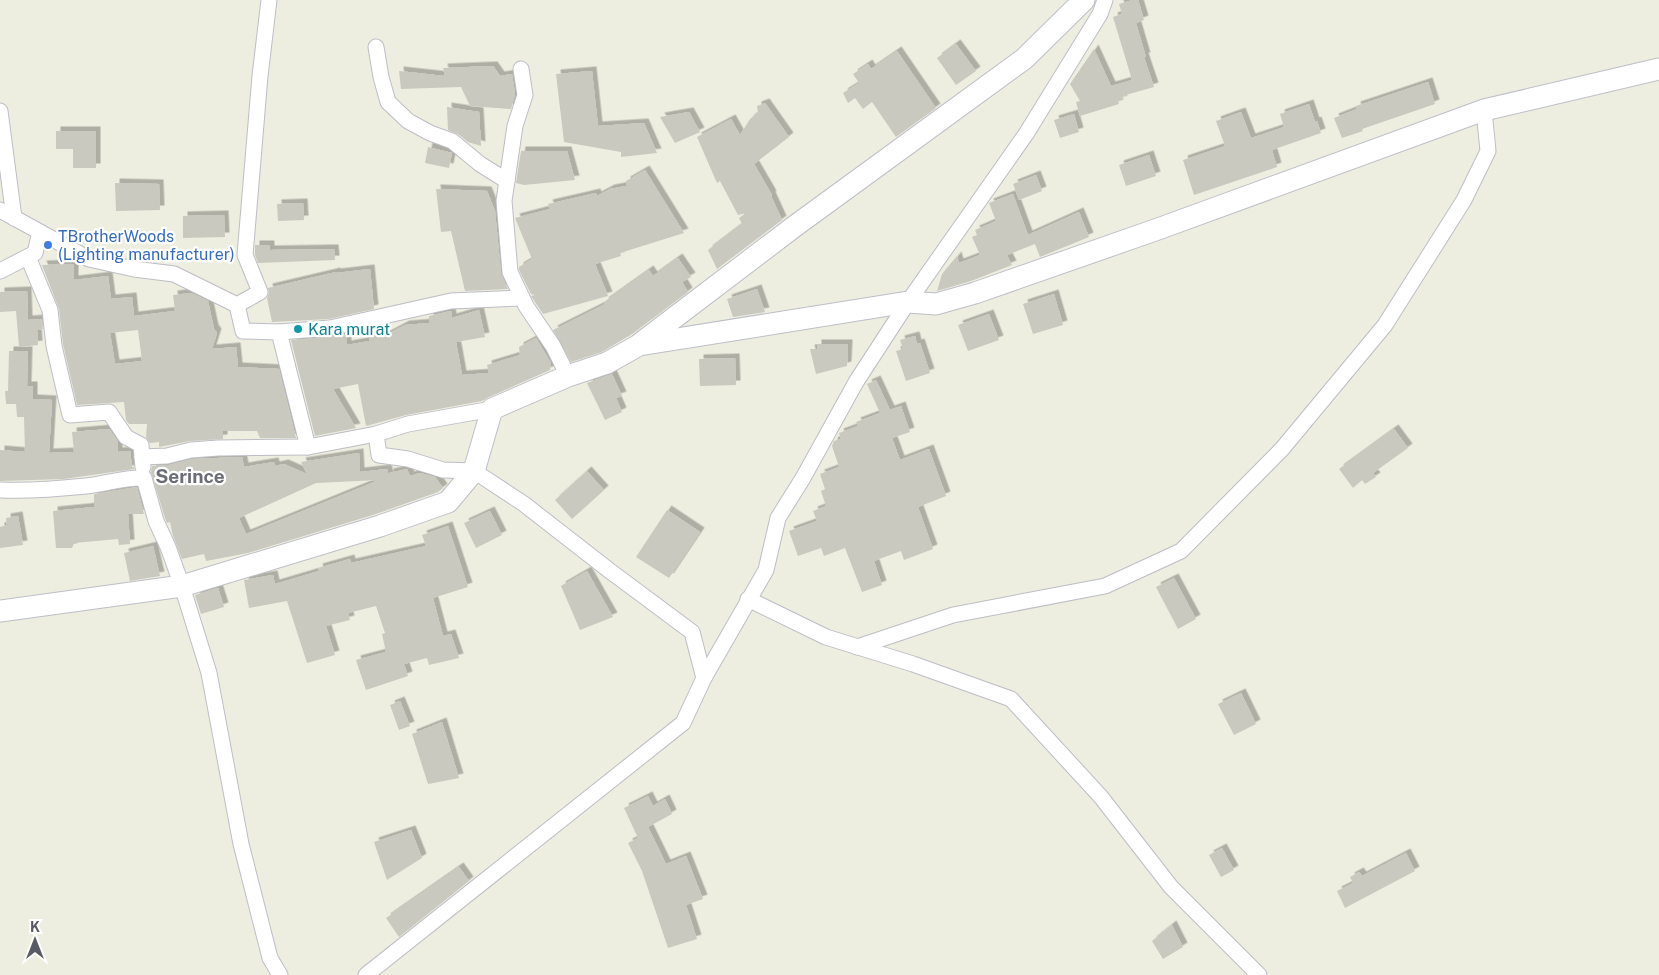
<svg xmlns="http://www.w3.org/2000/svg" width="1659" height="975" viewBox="0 0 1659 975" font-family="'Public Sans',sans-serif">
  <defs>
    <filter id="shadow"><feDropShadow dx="4.5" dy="-4.5" stdDeviation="0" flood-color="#0004"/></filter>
  </defs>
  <rect width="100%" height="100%" fill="#edede0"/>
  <g fill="#cac9bf" fill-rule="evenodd" filter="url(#shadow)">
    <path d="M1133 0H1138L1144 20 1136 23 1146 57H1144L1154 87 1122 96 1123 100 1118 101 1119 104 1080 116 1076 102 1080 101 1070 84 1094 49 1111 86 1132 80 1113 17 1122 14 1119 4Z"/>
    <path d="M956 44 976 71 956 85 937 58Z"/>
    <path d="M897 51 936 108 896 137 872 102 863 109 855 98 848 103 843 93 859 83 853 74 868 64 871 69Z"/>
    <path d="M493 66 500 76 512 74 515 94 511 109 470 106 461 87 401 89 399 71 445 76 443 68Z"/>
    <path d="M592 71 598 126 644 123 657 153 621 157V152L564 142 556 74Z"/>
    <path d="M1428 82 1435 104 1362 129 1363 131 1342 138 1334 118 1357 109 1356 106Z"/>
    <path d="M765 103 789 137 754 164 772 195 771 196 782 220 717 269 708 250 742 224 739 218 746 213 738 215 720 181 717 183 697 137 731 119 740 135 750 119 758 113 757 106Z"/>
    <path d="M1309 104 1315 122 1317 121 1321 133 1272 150 1277 167 1194 195 1183 160 1225 146 1216 121 1241 112 1251 138 1284 127 1280 114Z"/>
    <path d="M447 107 479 112 481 146 468 142 458 134 448 130Z"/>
    <path d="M689 112 700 132 675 143 660 117Z"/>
    <path d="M1074 114 1079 132 1060 138 1054 120Z"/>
    <path d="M56 131H96V168H73V149H56Z"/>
    <path d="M428 147 452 153 449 168 425 163Z"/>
    <path d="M521 151H567L575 180 524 185 516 183Z"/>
    <path d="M1149 155 1156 176 1126 186 1119 165Z"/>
    <path d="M645 170 684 233 620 253 621 256 595 264 608 296 543 314 531 296 535 295 531 294 519 270V267L532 259 515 218 550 209 548 204 596 193 597 196 610 189 626 186V181Z"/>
    <path d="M1036 175 1042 191 1019 200 1013 184Z"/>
    <path d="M115 183 159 184 160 210 116 211Z"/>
    <path d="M436 189 487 191 495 211 501 273 508 289 465 291 451 231 441 232Z"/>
    <path d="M1013 194 1028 235 1079 212 1089 237 1040 257 1035 244 1007 255 1012 265 971 281 937 291 942 274 957 256 959 263 980 255 972 237 977 235 975 230 996 221 989 203Z"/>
    <path d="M303 203 304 220 278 221 277 204Z"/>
    <path d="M224 215 225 237 183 238V216Z"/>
    <path d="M255 245H270V250L334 249 335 260 258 263 255 255Z"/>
    <path d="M678 258 691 277 682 282 688 292 632 334 602 352 571 362 553 330 605 304 604 302 649 270 653 276Z"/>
    <path d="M74 264V280L108 276 111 299 132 297 134 316 175 311 173 295 191 293 208 301 214 329 217 333 212 349 236 347 238 367 279 369 296 438H260L257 431H223V439L190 441 159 447V442L150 443 146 437 147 424H129L126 420 124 402 77 405 63 344 59 309 42 265ZM138 330 142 361 115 364 110 333Z"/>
    <path d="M370 269 374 309 329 319 272 322 267 298 269 293 268 288 336 272V273Z"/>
    <path d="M757 289 765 312 733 317 727 299Z"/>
    <path d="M27 291 28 320 42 319 43 329 37 330 38 345 19 347 16 311 0 312V292Z"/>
    <path d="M1054 294 1063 325 1033 334 1023 304Z"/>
    <path d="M479 310 485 337 456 342 462 375 489 373 487 365 520 355 519 347 536 338 551 363 550 370 487 398 482 401 406 415 366 426 358 384 333 389 356 428 315 436 291 340 331 337 346 334 347 345 369 341V333L383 331 384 336 405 325 429 323V316L451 311 452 318Z"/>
    <path d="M989 314 999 340 968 351 958 325Z"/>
    <path d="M915 336 917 344 920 343 930 373 906 381 896 351 903 349 900 340Z"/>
    <path d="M817 344H848L847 366 816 374 810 349H817Z"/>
    <path d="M9 351H28L27 386H33V399L52 400 49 453 74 452 72 432 109 429 118 441V452L130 451 132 467H134V469L64 479 0 481V450L25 452 24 417H17L16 404H6L5 391H8Z"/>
    <path d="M735 358 736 385 700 386 699 359Z"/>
    <path d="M612 374 622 396 616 398 622 412 605 420 587 383Z"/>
    <path d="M876 380 890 410 901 406 910 432 892 438 900 460 929 449 946 496 918 507 933 549 904 560 901 551 874 561 882 585 862 592 845 548 824 556 821 548 798 556 789 531 817 521 813 511 826 506 821 491 825 489 820 474 839 467 832 446 834 441 841 439 839 433 858 426 856 422 880 413 867 384Z"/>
    <path d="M1394 429 1408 448 1373 473 1376 477 1365 484 1362 480 1353 488 1339 469Z"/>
    <path d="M359 453 360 472 387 469 389 477V473L407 469 410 476 420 473 435 477 443 488 438 492 376 514 248 553 206 561 204 554 182 559 173 536 170 522 167 523 165 518 151 472 152 466 169 465 192 459 242 457 244 467 274 462 275 466 284 464 307 474 301 462ZM379 480 246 534 239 518 316 483Z"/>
    <path d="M587 471 604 490 572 519 555 500Z"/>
    <path d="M137 487 144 514H128L130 544 119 545 118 539 74 543 72 548H56L53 511 94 507V494Z"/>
    <path d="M667 510 700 532 669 578 636 557Z"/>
    <path d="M490 511 502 535 476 548 464 523Z"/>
    <path d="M18 516 23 545 0 548V527L7 525 6 518Z"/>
    <path d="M448 526 468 587 433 598 443 636 451 634 459 658 429 665 427 658 404 664 408 676 366 690 356 660 386 652 382 634 385 633 376 606 348 613 350 620 326 626 335 655 307 663 287 601 249 608 244 580 273 575 275 584 319 571 318 568 350 559 351 563 426 546 422 535Z"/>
    <path d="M153 546 160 576 130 581 124 553Z"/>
    <path d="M587 571 613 617 580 630 561 586Z"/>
    <path d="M1174 578 1196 619 1178 629 1156 587Z"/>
    <path d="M218 588 224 607 201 614 195 595Z"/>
    <path d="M1241 693 1256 724 1234 735 1218 704Z"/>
    <path d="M400 701 410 726 399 730 390 705Z"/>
    <path d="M442 722 459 778 428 784 412 734Z"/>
    <path d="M648 796 653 806 665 799 672 814 648 827 666 864 686 856 703 899 686 905 697 939 668 948 642 871 628 843 638 838 624 808Z"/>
    <path d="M411 830 422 858 387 880 374 842Z"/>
    <path d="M1222 848 1234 870 1221 877 1209 855Z"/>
    <path d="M1406 853 1415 871 1345 908 1337 891 1353 883 1350 877 1359 872 1362 876Z"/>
    <path d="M459 867 469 881 399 937 386 918Z"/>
    <path d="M1172 925 1183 947 1163 959 1152 941Z"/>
  </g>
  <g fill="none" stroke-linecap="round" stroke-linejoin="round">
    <g stroke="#bdbec5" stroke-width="17">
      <g id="street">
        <path d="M376 47 381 77 388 102 408 121 430 133 452 141 480 164 507 181"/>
        <path d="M521 69 525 95 515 126 504 201 510 272 526 306 553 346 568 376"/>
        <path d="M0 111 14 218"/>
        <path d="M0 210 89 259 134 269 174 274 237 305 243 331 279 332 308 447 376 434 379 455 408 459 443 470 474 471 524 504 610 571 692 632 704 678 683 723 366 975"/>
        <path d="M28 257 50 310 54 346 70 415 109 412 126 437 141 445 142 457"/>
        <path d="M0 271 35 253 40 232"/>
        <path d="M237 305 260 292 245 255 260 76 269 0"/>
        <path d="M279 332 330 328 451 301 522 298"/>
        <path d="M376 434 408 424 492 409"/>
        <path d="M143 467 142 457 167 456 191 450 218 448 308 447"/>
        <path d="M0 490C29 491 57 489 86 486 106 484 124 477 144 478L156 521 168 547 182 586 209 673 241 844 270 958 280 975"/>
        <path d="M748 599 826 637 913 664 1011 699 1101 797 1171 887 1259 975"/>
        <path d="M857 647 953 615 1105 586 1181 551 1282 449 1385 325 1464 200 1488 151 1484 110"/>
        <path d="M704 678 766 570 778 518 803 478 856 382 908 302 1026 134 1100 14 1105 0"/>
      </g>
    </g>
    <g stroke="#bdbfc7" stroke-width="23">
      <g id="secondary">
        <path d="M641 343 795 226 1024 59 1084 0"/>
        <path d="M0 611 182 586 380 526 448 502 474 471 492 409 568 376 607 363 639 345 908 302 936 304 975 293 1158 229 1484 110 1659 69"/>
      </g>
    </g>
    <use href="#street" stroke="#fff" stroke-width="15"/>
    <use href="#secondary" stroke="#fff" stroke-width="21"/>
  </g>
  <circle fill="#3f7fe0" stroke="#fff" stroke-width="2" cx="48" cy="245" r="5"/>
  <circle fill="#0f9aa8" stroke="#fff" stroke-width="2" cx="298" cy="329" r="5"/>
  <g text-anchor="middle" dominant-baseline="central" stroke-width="4.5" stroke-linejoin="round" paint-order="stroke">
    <g font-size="16" fill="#366cbe" stroke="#fff" text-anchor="start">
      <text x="58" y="236">TBrotherWoods<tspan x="58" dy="18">(Lighting manufacturer)</tspan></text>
    </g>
    <g font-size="16" fill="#0d838f" stroke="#fff" text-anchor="start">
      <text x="308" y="329">Kara murat</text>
    </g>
    <g font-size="19" font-weight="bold" fill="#6a6d75" stroke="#fff">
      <text x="190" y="476">Serince</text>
    </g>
  </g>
  <g transform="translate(35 940)" stroke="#ffffff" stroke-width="4" paint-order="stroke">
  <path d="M0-4L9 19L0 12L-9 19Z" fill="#595b62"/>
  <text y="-8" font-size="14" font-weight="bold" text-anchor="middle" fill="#595b62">K</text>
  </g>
</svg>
